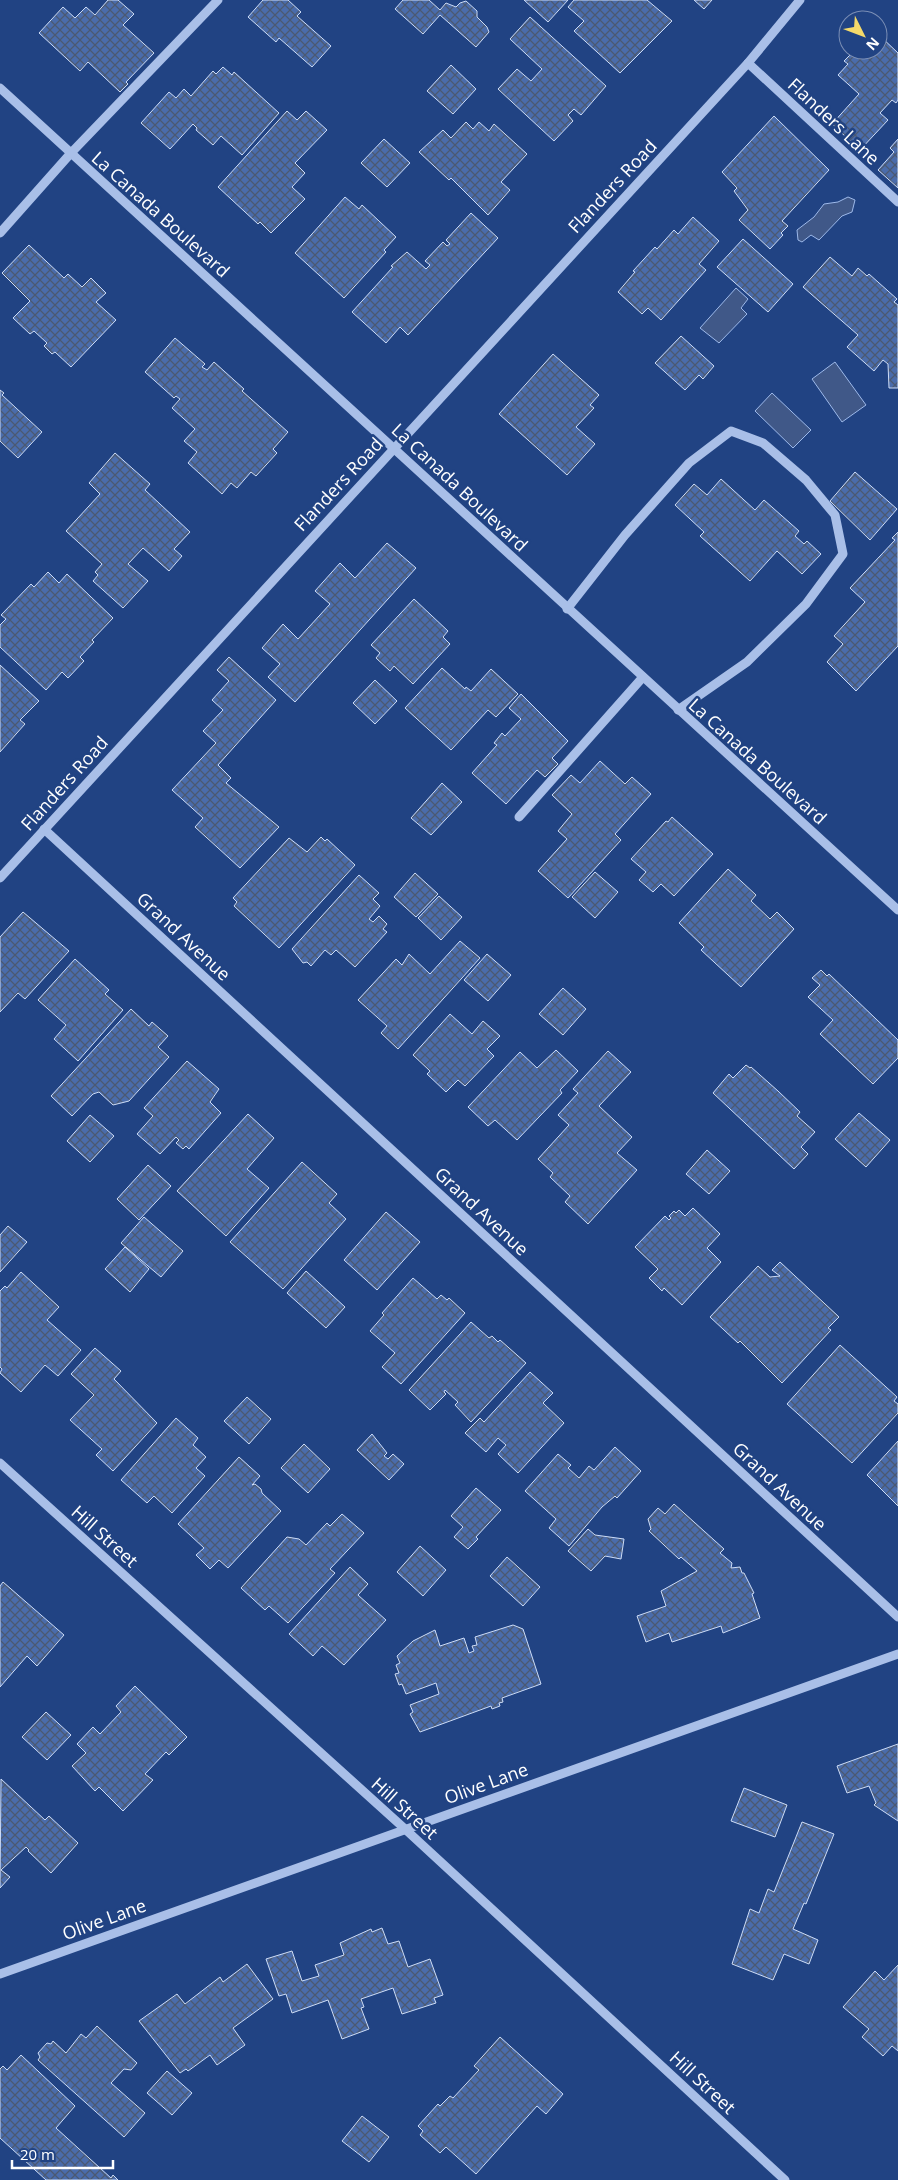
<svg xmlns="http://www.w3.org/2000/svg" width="898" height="2180" viewBox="0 0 898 2180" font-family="'Open Sans',sans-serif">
  <defs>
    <pattern id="building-cross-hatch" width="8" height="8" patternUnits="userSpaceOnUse" patternTransform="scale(1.25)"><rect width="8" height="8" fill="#4a6cab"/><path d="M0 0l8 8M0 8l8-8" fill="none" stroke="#4b5972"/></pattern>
  </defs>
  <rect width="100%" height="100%" fill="#214383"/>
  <g fill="#405888" stroke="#9db9ea">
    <path d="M848 197 855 200 852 212 842 216 819 240 811 235 802 242 798 240 797 230 814 217 824 204 838 202Z"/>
    <path d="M736 288 748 299 741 308 747 314 719 343 700 328Z"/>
    <path d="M835 362 866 405 842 422 812 379Z"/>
    <path d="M772 393 811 430 793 448 755 411Z"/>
  </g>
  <g fill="url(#building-cross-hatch)" stroke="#cddcf6">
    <path d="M108 0H118L134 14 123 25 154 53 126 82 128 84 120 92 88 62 80 71 39 33 63 7 75 18 86 7 95 15Z"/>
    <path d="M263 0H288L301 12 297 16 331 46 312 67 279 38 276 42 248 17Z"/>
    <path d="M403 0H429L440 10 446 3 456 7 460 3 466 1 477 11V17L487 27 489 32 476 47 440 15 423 34 395 9Z"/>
    <path d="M524 0H568L548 22Z"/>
    <path d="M574 0H647L672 21 620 73 574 31 584 21 568 7Z"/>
    <path d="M694 0H712L704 9Z"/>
    <path d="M530 17 606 86 581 115 574 109 568 115 573 121 554 141 498 89 517 69 531 81 542 69 510 39Z"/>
    <path d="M878 34 898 53V100L896 103 892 100 880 113 888 120 860 150 832 124 859 94 838 75 848 64 844 61 855 50H878Z"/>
    <path d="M451 65 476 89 453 114 427 91Z"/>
    <path d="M223 67 232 75 234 72 279 113 242 155 221 136 213 145 196 130 197 128 193 124 170 149 141 123 169 92 176 98 184 89 191 96 213 71 216 74Z"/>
    <path d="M287 111 297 120 306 111 327 130 295 163 305 173 292 187 305 199 271 233 260 222 258 224 218 187Z"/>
    <path d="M774 116 829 170 782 221 788 226 781 233 783 235 770 249 739 220 748 210 734 191 737 188 722 172Z"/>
    <path d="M466 122 473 129 479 122 489 131 494 124 527 154 501 182 510 190 488 215 451 178 449 180 419 152 443 130 451 138Z"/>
    <path d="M384 139 410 163 387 187 361 163Z"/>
    <path d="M898 139V188L878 170 894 152 890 148Z"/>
    <path d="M345 197 359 209 362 205 396 237 384 250 386 252 344 298 295 253Z"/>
    <path d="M471 213 498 238 408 335 400 327 386 343 352 312 393 267 391 266 407 252 426 269 430 265 425 261 443 242 447 246 450 244 446 240Z"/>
    <path d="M693 217 719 241 699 264 706 270 661 320 648 308 642 314 618 292 635 272 633 271 655 247 657 249 674 230 678 234Z"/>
    <path d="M743 239 793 284 768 312 717 267Z"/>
    <path d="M29 245 64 278 68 274 82 287 91 278 106 293 96 302 116 320 71 367 55 352 52 354 44 346 47 343 34 331 30 334 13 318 30 301 2 273Z"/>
    <path d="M830 257 852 276 858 268 867 276 869 274 897 299 894 302 898 305V388H889L888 364 883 360 874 371 847 347 858 335 803 287Z"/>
    <path d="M681 336 714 366 703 379 699 375 685 390 655 363Z"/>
    <path d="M175 338 205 364 202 367 207 370 214 362 244 389 242 391 288 432 273 449 277 453 256 476 251 472 237 488 231 483 222 494 188 463 197 452 184 441 195 429 172 408 180 399 176 396 174 398 145 372Z"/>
    <path d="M553 354 599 395 590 405 594 408 576 427 595 444 567 475 499 414Z"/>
    <path d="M0 390 4 393 2 395 42 432 18 458 0 441Z"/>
    <path d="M115 453 150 484 145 490 190 532 174 549 182 556 169 571 143 548 128 564 148 581 123 608 93 581 98 575 95 572 102 564 66 531 100 494 89 483Z"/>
    <path d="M855 472 897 509 870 540 830 501Z"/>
    <path d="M721 479 755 510 764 500 799 531 795 536 804 544 807 541 821 554 802 574 777 551 750 581 700 536 704 532 675 505 694 484 707 495Z"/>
    <path d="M898 532V646L856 691 827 662 843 644 834 636 865 602 850 588 895 540 892 538Z"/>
    <path d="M387 543 416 568 295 702 268 677 280 664 262 648 283 624 298 639 330 604 315 591 340 563 355 578Z"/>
    <path d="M48 572 59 583 67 574 113 618 92 640 94 642 80 657 84 661 68 678 62 672 46 690 0 647V625L6 619 1 615 31 584 34 587Z"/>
    <path d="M414 599 448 631 443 637 450 644 413 684 394 666 390 671 376 658 380 653 371 645Z"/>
    <path d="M229 657 276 700 218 765 231 778 226 783 279 827 240 868 195 827 203 818 172 790 216 743 203 731 223 710 212 700 229 681 217 670Z"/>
    <path d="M0 665 39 701 20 720 25 724 0 752Z"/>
    <path d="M442 668 465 689 466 687 471 691 491 669 518 694 496 717 488 710 451 750 405 708Z"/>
    <path d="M375 680 397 701 375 724 353 703Z"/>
    <path d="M521 694 568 741 552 758 558 764 545 777 537 770 506 804 472 773 497 745 494 743 502 733 505 736 521 719 509 708Z"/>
    <path d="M600 761 625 784 632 777 651 794 615 834 621 840 568 898 538 871 567 839 558 831 572 814 552 795 571 775 580 783Z"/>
    <path d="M442 783 462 802 431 835 411 818Z"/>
    <path d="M672 817 713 854 674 896 661 884 653 892 639 880 646 872 631 859 666 821 668 822Z"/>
    <path d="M321 837 325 841 327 839 355 865 279 948 234 906 237 902 233 898 289 838 307 852Z"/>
    <path d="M728 869 756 895 751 901 770 919 777 912 794 929 741 987 701 950 704 947 679 923Z"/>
    <path d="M595 872 618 892 595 918 572 897Z"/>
    <path d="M415 873 438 894 416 917 394 897Z"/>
    <path d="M359 875 379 893 373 899 380 906 369 919 373 922 379 916 387 924 383 929 387 932 355 967 336 950 331 955 325 950 311 966 307 962 303 963 292 949Z"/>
    <path d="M439 896 462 917 441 940 418 918Z"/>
    <path d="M23 912 69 951 25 999 18 993 0 1012V937Z"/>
    <path d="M460 941 480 958 398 1049 381 1033 387 1026 358 1000 396 959 402 965 409 954 430 974Z"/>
    <path d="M487 954 511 975 488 1001 464 980Z"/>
    <path d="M75 959 109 990 105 994 123 1010 78 1061 54 1039 66 1025 38 1000Z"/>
    <path d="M821 970 827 976 829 974 898 1040V1058L873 1084 820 1034 833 1020 808 997 820 985 812 978Z"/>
    <path d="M563 988 586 1009 563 1035 539 1014Z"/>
    <path d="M131 1009 149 1026 152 1022 168 1036 158 1047 169 1057 129 1101 113 1105 99 1092 93 1094 72 1116 51 1096Z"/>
    <path d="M450 1014 472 1034 483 1021 500 1036 487 1049 494 1056 465 1086 458 1080 446 1092 427 1074 430 1071 413 1055Z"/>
    <path d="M556 1050 578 1071 560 1090 562 1093 517 1140 495 1120 488 1126 468 1107 520 1052 537 1068Z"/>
    <path d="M608 1051 631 1072 599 1106 632 1137 617 1153 637 1170 588 1224 565 1202 570 1196 550 1177 553 1173 538 1159 569 1125 558 1115 578 1093 573 1089Z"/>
    <path d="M187 1061 219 1089 210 1102 221 1113 189 1149 186 1146 183 1149 176 1143 179 1140 176 1137 160 1154 137 1134 153 1116 144 1108Z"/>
    <path d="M746 1065 750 1068 751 1067 778 1091 800 1112 797 1116 815 1132 801 1147 808 1154 794 1169 713 1093 729 1074 733 1078Z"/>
    <path d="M859 1113 890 1140 866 1167 835 1139Z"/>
    <path d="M248 1114 274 1138 247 1169 269 1188 226 1236 177 1191Z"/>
    <path d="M90 1115 114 1136 90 1162 67 1141Z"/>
    <path d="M707 1150 730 1171 709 1194 686 1174Z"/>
    <path d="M302 1162 337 1194 329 1203 346 1219 283 1289 230 1242Z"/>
    <path d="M148 1165 171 1186 139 1220 117 1199Z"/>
    <path d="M693 1208 720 1234 707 1248 721 1262 682 1305 664 1288 662 1291 649 1278 658 1269 635 1247 665 1216 669 1220 671 1218 669 1216 674 1211 676 1213 679 1210 685 1216Z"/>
    <path d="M386 1212 420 1242 377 1290 344 1260Z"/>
    <path d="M144 1217 183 1251 161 1277 121 1243Z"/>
    <path d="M8 1226 27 1242 0 1272V1235Z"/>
    <path d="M125 1247 149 1269 130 1292 105 1269Z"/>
    <path d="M780 1262 839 1317 828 1328 831 1330 782 1383 740 1341 738 1343 710 1317 758 1266 770 1277 780 1276 772 1270Z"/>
    <path d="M306 1271 345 1307 326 1328 287 1293Z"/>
    <path d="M21 1272 59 1307 47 1320 81 1350 58 1376 45 1365 21 1392 0 1373 2 1369 0 1367V1291L5 1286 7 1288Z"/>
    <path d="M413 1278 437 1299 441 1295 447 1300 449 1298 465 1313 401 1384 382 1367 395 1353 370 1331 384 1315 382 1313Z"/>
    <path d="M471 1322 489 1338 492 1336 498 1342 500 1340 526 1363 471 1422 455 1405 458 1402 445 1390 444 1392 446 1394 430 1410 409 1390Z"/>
    <path d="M840 1345 897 1397 894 1401 898 1404V1413L852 1463 787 1404Z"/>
    <path d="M95 1348 121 1371 114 1379 157 1423 113 1471 96 1455 102 1449 70 1420 94 1395 71 1374Z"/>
    <path d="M530 1372 553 1393 543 1403 564 1423 518 1473 498 1454 506 1445 498 1438 486 1452 465 1433 480 1418 484 1422Z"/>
    <path d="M247 1397 271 1419 249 1444 224 1421Z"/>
    <path d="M176 1418 198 1438 193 1445 206 1457 196 1468 205 1476 172 1513 154 1496 147 1503 121 1480Z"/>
    <path d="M372 1434 387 1453 384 1456 388 1459 393 1454 404 1464 389 1480 357 1450Z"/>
    <path d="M898 1441V1506L867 1475Z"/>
    <path d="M304 1444 330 1469 308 1493 281 1468Z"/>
    <path d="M615 1447 641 1471 617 1498 615 1496 602 1507 569 1546 549 1528 556 1519 525 1491 558 1454 571 1465 568 1468 579 1478 589 1466 594 1470Z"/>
    <path d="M239 1457 260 1476 252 1485 255 1484 261 1489 262 1493 281 1511 228 1568 219 1560 210 1569 196 1555 204 1548 178 1524Z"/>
    <path d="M476 1488 501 1510 476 1537 478 1539 468 1549 454 1537 463 1527 451 1516Z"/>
    <path d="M674 1504 724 1549 720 1553 732 1563 731 1568 740 1567 742 1573H744L754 1593 752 1594 760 1618 723 1633 721 1626 672 1642 669 1633 646 1642 637 1616 666 1606 661 1591 697 1571 681 1557 679 1559 649 1531 651 1529 648 1519 658 1508 665 1514Z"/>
    <path d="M342 1514 364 1533 330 1569 335 1573 288 1623 269 1606 265 1610 241 1588 287 1537 299 1539 306 1545 327 1523 330 1526Z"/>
    <path d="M588 1529 595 1535 624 1539 621 1559 605 1556 591 1571 568 1551Z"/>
    <path d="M420 1546 446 1570 423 1596 397 1572Z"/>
    <path d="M507 1557 540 1587 523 1606 490 1576Z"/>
    <path d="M350 1567 368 1584 358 1595 386 1620 344 1665 322 1646 313 1656 289 1634Z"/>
    <path d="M3 1582 64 1635 37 1666 27 1656 0 1687V1586Z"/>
    <path d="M513 1625 523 1629 541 1684 502 1698 503 1702 499 1703 500 1706 492 1709 491 1706 420 1732 410 1714 413 1712 410 1705 439 1694 436 1683 406 1694 402 1684 399 1685 395 1674 399 1673 396 1665 400 1663 397 1656 413 1641 435 1630 440 1646 464 1638 469 1653 474 1651 472 1646 477 1645 475 1637Z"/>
    <path d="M135 1686 187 1737 169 1755 166 1752 145 1774 153 1780 123 1811 99 1787 95 1791 72 1766 86 1753 77 1744 93 1727 100 1734 121 1712 116 1706Z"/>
    <path d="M46 1712 71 1735 47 1760 22 1737Z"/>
    <path d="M898 1744V1821L874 1805 876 1803 869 1786 847 1793 837 1766Z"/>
    <path d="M1 1779 45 1820 49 1816 78 1843 51 1873 28 1851 29 1850 26 1847 1 1870 10 1877 0 1888Z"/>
    <path d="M744 1788 787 1805 775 1837 731 1821Z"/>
    <path d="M802 1822 834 1834 806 1904 804 1903 793 1929 818 1940 809 1964 784 1954 773 1980 732 1964 750 1909 759 1913 768 1889 774 1892Z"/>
    <path d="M382 1928 388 1944 399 1941 408 1967 430 1959 443 1995 434 1998 436 2003 402 2014 393 1988 361 1999 364 2007 361 2008 369 2029 342 2039 328 2000 292 2013 286 1994 279 1996 266 1959 292 1951 302 1981 319 1976 315 1965 344 1955 340 1943 371 1929 372 1932Z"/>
    <path d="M247 1964 273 1999 233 2028 245 2045 217 2065 210 2055 188 2071 186 2069 180 2073 139 2021 177 1994 185 2004 220 1977 223 1982Z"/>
    <path d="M898 1965V2051L892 2046 883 2056 862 2037 869 2029 843 2007 875 1971 884 1980Z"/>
    <path d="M97 2026 137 2063 131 2070 124 2069 111 2083 145 2113 124 2137 38 2060 40 2057 38 2053 47 2043 51 2044 53 2041 66 2053 81 2034 86 2038Z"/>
    <path d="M500 2037 563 2094 546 2114 537 2106 476 2174 446 2147 440 2153 420 2135 423 2131 418 2126 438 2104 440 2106 450 2096 453 2098 479 2070 474 2066Z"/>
    <path d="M21 2055 75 2106 56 2128 111 2178 113 2175 118 2180H46L0 2138V2069L3 2066 7 2070Z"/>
    <path d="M167 2071 192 2093 172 2115 147 2093Z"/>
    <path d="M362 2116 389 2137 369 2162 342 2141Z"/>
  </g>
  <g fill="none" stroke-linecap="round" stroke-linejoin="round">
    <g stroke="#a9bfe8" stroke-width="9">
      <path d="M748 63 898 202"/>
      <path d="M0 88 898 910"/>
      <path d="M0 233 71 153 218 0"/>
      <path d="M567 609 625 535 689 463 731 431 763 443 806 480 835 515 843 554 806 604 747 662 678 710"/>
      <path d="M519 817 643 677"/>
      <path d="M44 829 898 1617"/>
      <path d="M0 878 748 63 800 0"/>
      <path d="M0 1463 405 1829 785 2180"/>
      <path d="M0 1974 898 1654"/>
    </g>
  </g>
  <g text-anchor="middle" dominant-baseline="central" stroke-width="5" stroke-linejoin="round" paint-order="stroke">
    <g font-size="18" fill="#fff" stroke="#214383">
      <text transform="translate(834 121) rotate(43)">Flanders Lane</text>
      <text transform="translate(612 186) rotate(-47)">Flanders Road</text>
      <text transform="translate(161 214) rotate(42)">La Canada Boulevard</text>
      <text transform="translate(338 484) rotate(-47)">Flanders Road</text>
      <text transform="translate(460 487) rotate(43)">La Canada Boulevard</text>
      <text transform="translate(758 761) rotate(42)">La Canada Boulevard</text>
      <text transform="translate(64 783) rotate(-48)">Flanders Road</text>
      <text transform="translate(184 936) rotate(43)">Grand Avenue</text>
      <text transform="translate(482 1211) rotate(43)">Grand Avenue</text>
      <text transform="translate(780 1486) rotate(43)">Grand Avenue</text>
      <text transform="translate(105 1536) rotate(42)">Hill Street</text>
      <text transform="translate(486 1783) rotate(-20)">Olive Lane</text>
      <text transform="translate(405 1808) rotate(42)">Hill Street</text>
      <text transform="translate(104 1919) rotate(-20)">Olive Lane</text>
      <text transform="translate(703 2082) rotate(43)">Hill Street</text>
    </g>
  </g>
  <g transform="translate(863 35) rotate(132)"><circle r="24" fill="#214383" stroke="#7a8eb5"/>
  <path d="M0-4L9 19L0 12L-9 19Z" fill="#f5da6a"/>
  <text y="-8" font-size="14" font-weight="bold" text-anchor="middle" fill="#ffffff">N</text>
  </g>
  <path d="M12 2160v8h101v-8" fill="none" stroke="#ffffff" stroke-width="2.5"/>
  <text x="20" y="2160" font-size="15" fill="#ffffff" stroke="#214383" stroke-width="4" paint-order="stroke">20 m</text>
</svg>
